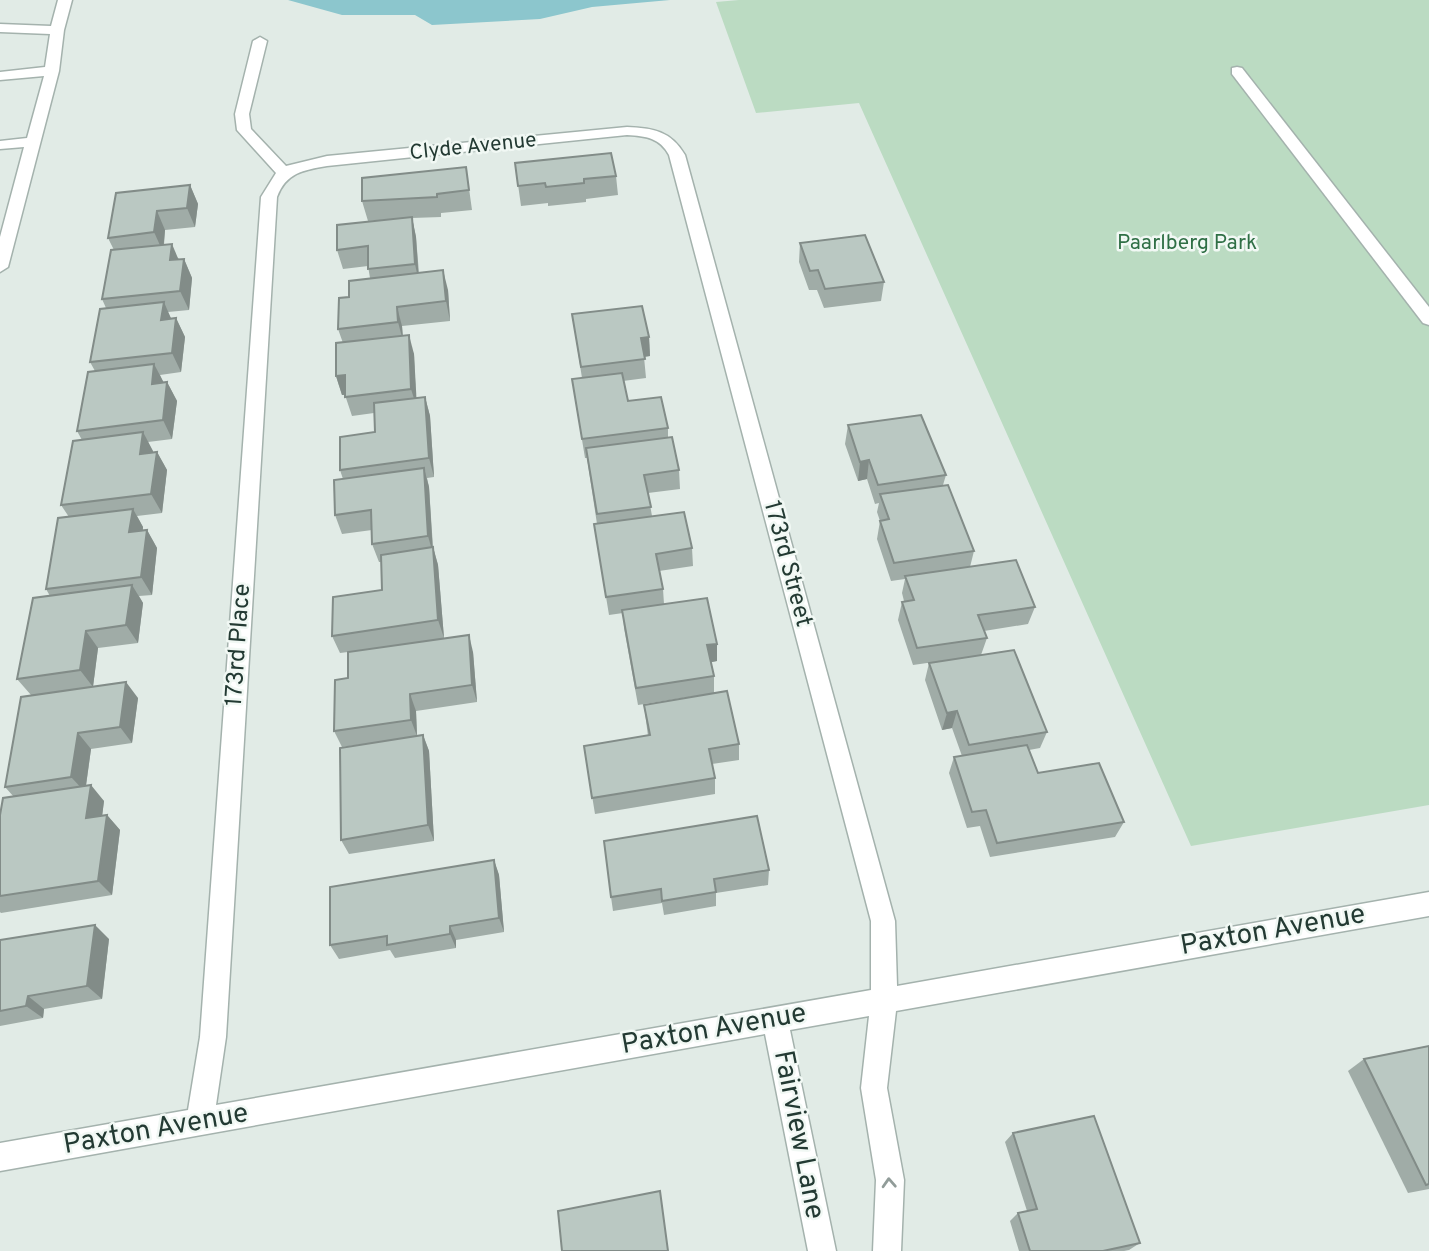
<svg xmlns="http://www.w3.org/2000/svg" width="1429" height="1251" viewBox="0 0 1429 1251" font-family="Overpass,sans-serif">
  <rect width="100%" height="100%" fill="#e1ebe6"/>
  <path fill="#bbdbc2" d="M739 0H1429V805L1191 846 859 103 756 113 716 2Z"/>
  <path fill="#8cc6cd" d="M288 0H670L592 7 540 19 432 25 415 15H342Z"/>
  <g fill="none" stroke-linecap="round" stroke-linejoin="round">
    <g stroke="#a4b2ad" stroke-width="3">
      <g id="minor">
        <path d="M58 0H72L64 30 59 71 8 267 0 272V237L24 147 0 149V141L27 138 44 76 0 80V72L45 67 50 34 0 32V24L51 26Z"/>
        <path d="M260 37 267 41 249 114 251 129 286 166 327 156 627 127C653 128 671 131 685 155L895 921 897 986 1429 892V916L896 1011 887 1088 904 1180 901 1251H873L876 1180 861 1088 869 1016 790 1030 836 1251H808L765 1034 0 1171V1143L188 1110 200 1037 261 197 276 173 237 130 235 114 253 41ZM627 135C646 136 660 138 669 155L871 921V990L216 1105 226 1037 277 197C286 173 303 170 327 166Z"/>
        <path d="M1237 67 1242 68 1429 307V325L1423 323 1232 74V68Z"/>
      </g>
    </g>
    <use href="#minor" fill="#fff" fill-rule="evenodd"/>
  </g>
  <g fill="#a0aca7">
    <path d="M515 163 616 176 618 195 586 199V202L548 206V203L521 206Z"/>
    <path d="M466 167 472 210 441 213V217L412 218 416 237 419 273 448 290 450 321 402 326 403 336 414 354 416 398 425 397 430 416 434 477 427 478 429 487 433 547 438 565 444 638 473 652 477 702 416 711 417 736 423 735 429 751 434 841 349 854 341 840 401 739 342 747 334 731 348 678V652L340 653 332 636 382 590 381 562H379L372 544V530L342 534 335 515 343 479 340 470 375 432 374 413 352 416 345 395H342L336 376 343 343 338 329 349 297 370 278 368 266 343 269 337 250 393 219 368 221 362 201Z"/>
    <path d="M190 185 198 204 195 227 165 230 164 245 179 259H184L192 278 189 310 168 312 171 318H176L185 337 181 372 160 375 163 382H167L177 401 172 439 148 442 153 452H157L167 470 162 513 137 516 143 527V531L147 530 157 548 152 595 139 596 143 603 138 643 98 648 93 686 138 698 132 743 91 749 86 786 104 801 102 816 107 815 120 830 112 895 1 913 0 912V815L14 797 5 787 31 695 17 679 50 596 46 589 69 517 61 505 82 440 77 431 95 371 90 362 106 308 102 299 114 250 108 238Z"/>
    <path d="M800 243 884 282 881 301 824 308 817 290H809L799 262Z"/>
    <path d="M572 314 649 337 650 356 644 357 646 378 623 381 628 401 668 428V437L679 470 680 489 648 493 652 516 692 548 693 566 659 571 663 589 664 604 717 661 711 662 714 676V693L638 705 624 628 623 613 609 615 597 542 594 524H597L587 458H585L572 379 582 378Z"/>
    <path d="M848 425 946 475 943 485 974 551 970 567 1035 607 1028 624 984 631 987 638 981 655 1047 732 1040 748 1029 750 1038 773 1124 822 1115 837 990 857 980 826 967 828 949 773 954 757 962 756 952 728 942 730 925 680 929 663 962 658 913 665 898 620 902 602 904 601 902 593 905 579 891 581 877 539 880 521 877 512 879 503 875 504 867 479 858 481 845 444Z"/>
    <path d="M644 705 739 744V760L712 764 715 778V794L595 814 584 746 648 736Z"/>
    <path d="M494 860 499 875 504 932 456 940V948L395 958 390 950 339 959 330 945Z"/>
    <path d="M769 870 768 885 716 893V906L664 915 662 903 613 911 611 897Z"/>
    <path d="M109 939 102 999 44 1009 43 1018 0 1026V940Z"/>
    <path d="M1429 1046V1189L1408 1193 1348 1071 1364 1059Z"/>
    <path d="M1013 1133 1140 1243 1129 1250 1124 1251H1019L1010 1221 1018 1213 1027 1211 1005 1142Z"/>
  </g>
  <g fill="#828c88">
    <path d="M190 185 198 204 195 227 187 208Z"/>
    <path d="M157 211 165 230 163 252 154 232Z"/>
    <path d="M412 217 416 237 419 283 415 264Z"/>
    <path d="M172 244 180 263 170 260Z"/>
    <path d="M184 259 192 278 189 310 180 291Z"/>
    <path d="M443 270 448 290 450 321 446 301Z"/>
    <path d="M164 302 172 321 161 320Z"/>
    <path d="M397 307 402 326 403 341 398 322Z"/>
    <path d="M176 318 185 337 181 372 172 353Z"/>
    <path d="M409 335 414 354 417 408 411 389Z"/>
    <path d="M649 337 650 356 642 357 641 338Z"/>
    <path d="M154 364 164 383 152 384Z"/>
    <path d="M345 375 351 394 342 395 336 376Z"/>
    <path d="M167 382 177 401 172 439 163 420Z"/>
    <path d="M425 397 430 416 434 477 429 458Z"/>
    <path d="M143 432 153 451 150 472 140 454Z"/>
    <path d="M157 452 167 470 162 513 151 494Z"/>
    <path d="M869 460 867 479 858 481 860 462Z"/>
    <path d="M424 468 429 487 433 554 428 536Z"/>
    <path d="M133 509 143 527 140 551 129 532Z"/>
    <path d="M147 530 157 548 152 595 141 577Z"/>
    <path d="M433 547 438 565 444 638 438 620Z"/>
    <path d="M132 585 143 603 138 643 126 625Z"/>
    <path d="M86 631 98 648 93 687 80 670Z"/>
    <path d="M469 635 473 652 477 702 472 685Z"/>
    <path d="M717 644V661L707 663V645Z"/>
    <path d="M126 682 138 698 132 743 120 727Z"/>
    <path d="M410 694 416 711 417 736 411 720Z"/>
    <path d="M957 711 952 728 942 730 947 713Z"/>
    <path d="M78 733 91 749 85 792 71 777Z"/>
    <path d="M423 735 429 751 434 841 428 825Z"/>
    <path d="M91 785 104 801 100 833 86 818Z"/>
    <path d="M107 815 120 830 112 895 98 881Z"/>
    <path d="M494 860 499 875 504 932 499 918Z"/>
    <path d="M95 925 109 939 102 999 87 986Z"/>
    <path d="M450 926 456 940V948L450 934Z"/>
    <path d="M28 996 44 1009 43 1018 26 1006Z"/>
  </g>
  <g fill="#bac8c2" stroke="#828c88" stroke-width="2">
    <path d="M611 153 616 176 584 179V183L546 187 545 183 518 186 515 163Z"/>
    <path d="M466 167 469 190 437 194V197L362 201V178Z"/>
    <path d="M190 185 187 208 157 211 154 232 108 238 116 193Z"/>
    <path d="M412 217 415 264 368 269V246L337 250V225Z"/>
    <path d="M865 235 884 282 825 289 818 270 810 271 800 243Z"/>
    <path d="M172 244 170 260 184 259 180 291 102 299 111 250Z"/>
    <path d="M443 270 446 301 397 307 398 322 338 329 339 298 349 297V281Z"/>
    <path d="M164 302 161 320 176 318 172 353 90 362 100 309Z"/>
    <path d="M642 306 649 337 641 338 645 359 581 367 572 314Z"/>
    <path d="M409 335 411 389 345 397V375L336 376V343Z"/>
    <path d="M154 364 152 384 167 382 163 420 77 431 88 372Z"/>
    <path d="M622 373 628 401 661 397 668 428 582 439 572 379Z"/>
    <path d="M425 397 429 458 340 470V437L375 432 374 403Z"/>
    <path d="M921 415 946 475 878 485 869 460 860 462 848 425Z"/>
    <path d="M143 432 140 454 157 452 151 494 61 505 73 441Z"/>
    <path d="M672 437 679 470 644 475 651 507 597 514 586 448Z"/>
    <path d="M424 468 428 536 372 544 371 510 335 515 334 480Z"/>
    <path d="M948 485 974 551 894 563 880 521 889 519 880 494Z"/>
    <path d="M133 509 129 532 147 530 141 577 46 589 58 518Z"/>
    <path d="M684 512 692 548 656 554 663 589 606 597 594 524Z"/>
    <path d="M433 547 438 620 332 636 333 597 382 590 381 555Z"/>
    <path d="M1016 560 1035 607 978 615 987 638 917 648 902 602 914 600 905 576Z"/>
    <path d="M132 585 126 625 86 631 80 670 17 679 33 598Z"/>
    <path d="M707 598 717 644 707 645 714 676 636 688 622 610Z"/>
    <path d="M469 635 472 685 410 694 411 720 334 731 335 680 348 678V652Z"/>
    <path d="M1014 650 1047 732 969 745 957 711 947 713 929 663Z"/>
    <path d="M126 682 120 727 78 733 71 777 5 787 21 697Z"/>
    <path d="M727 691 739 744 709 749 715 778 592 798 584 746 650 735 644 705Z"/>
    <path d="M423 735 428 825 341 840 340 748Z"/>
    <path d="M1027 745 1038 773 1099 763 1124 822 997 843 986 810 972 812 954 757Z"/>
    <path d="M91 785 86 818 107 815 98 881 0 896V815L3 798Z"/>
    <path d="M757 816 769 870 714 879 716 892 662 901 661 889 611 897 604 841Z"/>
    <path d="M494 860 499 918 450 926V934L387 945V936L330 945V887Z"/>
    <path d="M95 925 87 986 28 996 26 1006 0 1011V940Z"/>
    <path d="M1429 1046V1184L1426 1185 1364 1059Z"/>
    <path d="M1094 1116 1140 1243 1103 1251H1030L1018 1213 1037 1209 1013 1133Z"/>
    <path d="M660 1191 668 1251H562L558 1211Z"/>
  </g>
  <defs><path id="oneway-chevron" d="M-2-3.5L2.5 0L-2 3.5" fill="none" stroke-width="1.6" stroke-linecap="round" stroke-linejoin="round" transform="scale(1.75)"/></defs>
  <use stroke="#919c99" href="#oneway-chevron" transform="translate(889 1183) rotate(-93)"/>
  <g text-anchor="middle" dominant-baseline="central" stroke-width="5" stroke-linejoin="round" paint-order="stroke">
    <g font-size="21" fill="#233a33" stroke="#f1f8f4">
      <text transform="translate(473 147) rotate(-6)">Clyde Avenue</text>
    </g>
    <g font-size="21" fill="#2f6f45" stroke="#f1f8f4">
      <text x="1187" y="243">Paarlberg Park</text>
    </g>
    <g font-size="24" fill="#233a33" stroke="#f1f8f4">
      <text transform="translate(787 564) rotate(75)">173rd Street</text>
      <text transform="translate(239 645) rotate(-86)">173rd Place</text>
    </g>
    <g font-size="28" fill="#233a33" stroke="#f1f8f4">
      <text transform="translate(1273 931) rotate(-10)">Paxton Avenue</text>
      <text transform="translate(714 1030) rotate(-10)">Paxton Avenue</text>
      <text transform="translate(156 1130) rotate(-10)">Paxton Avenue</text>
      <text transform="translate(798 1135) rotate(79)">Fairview Lane</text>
    </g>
  </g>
</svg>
